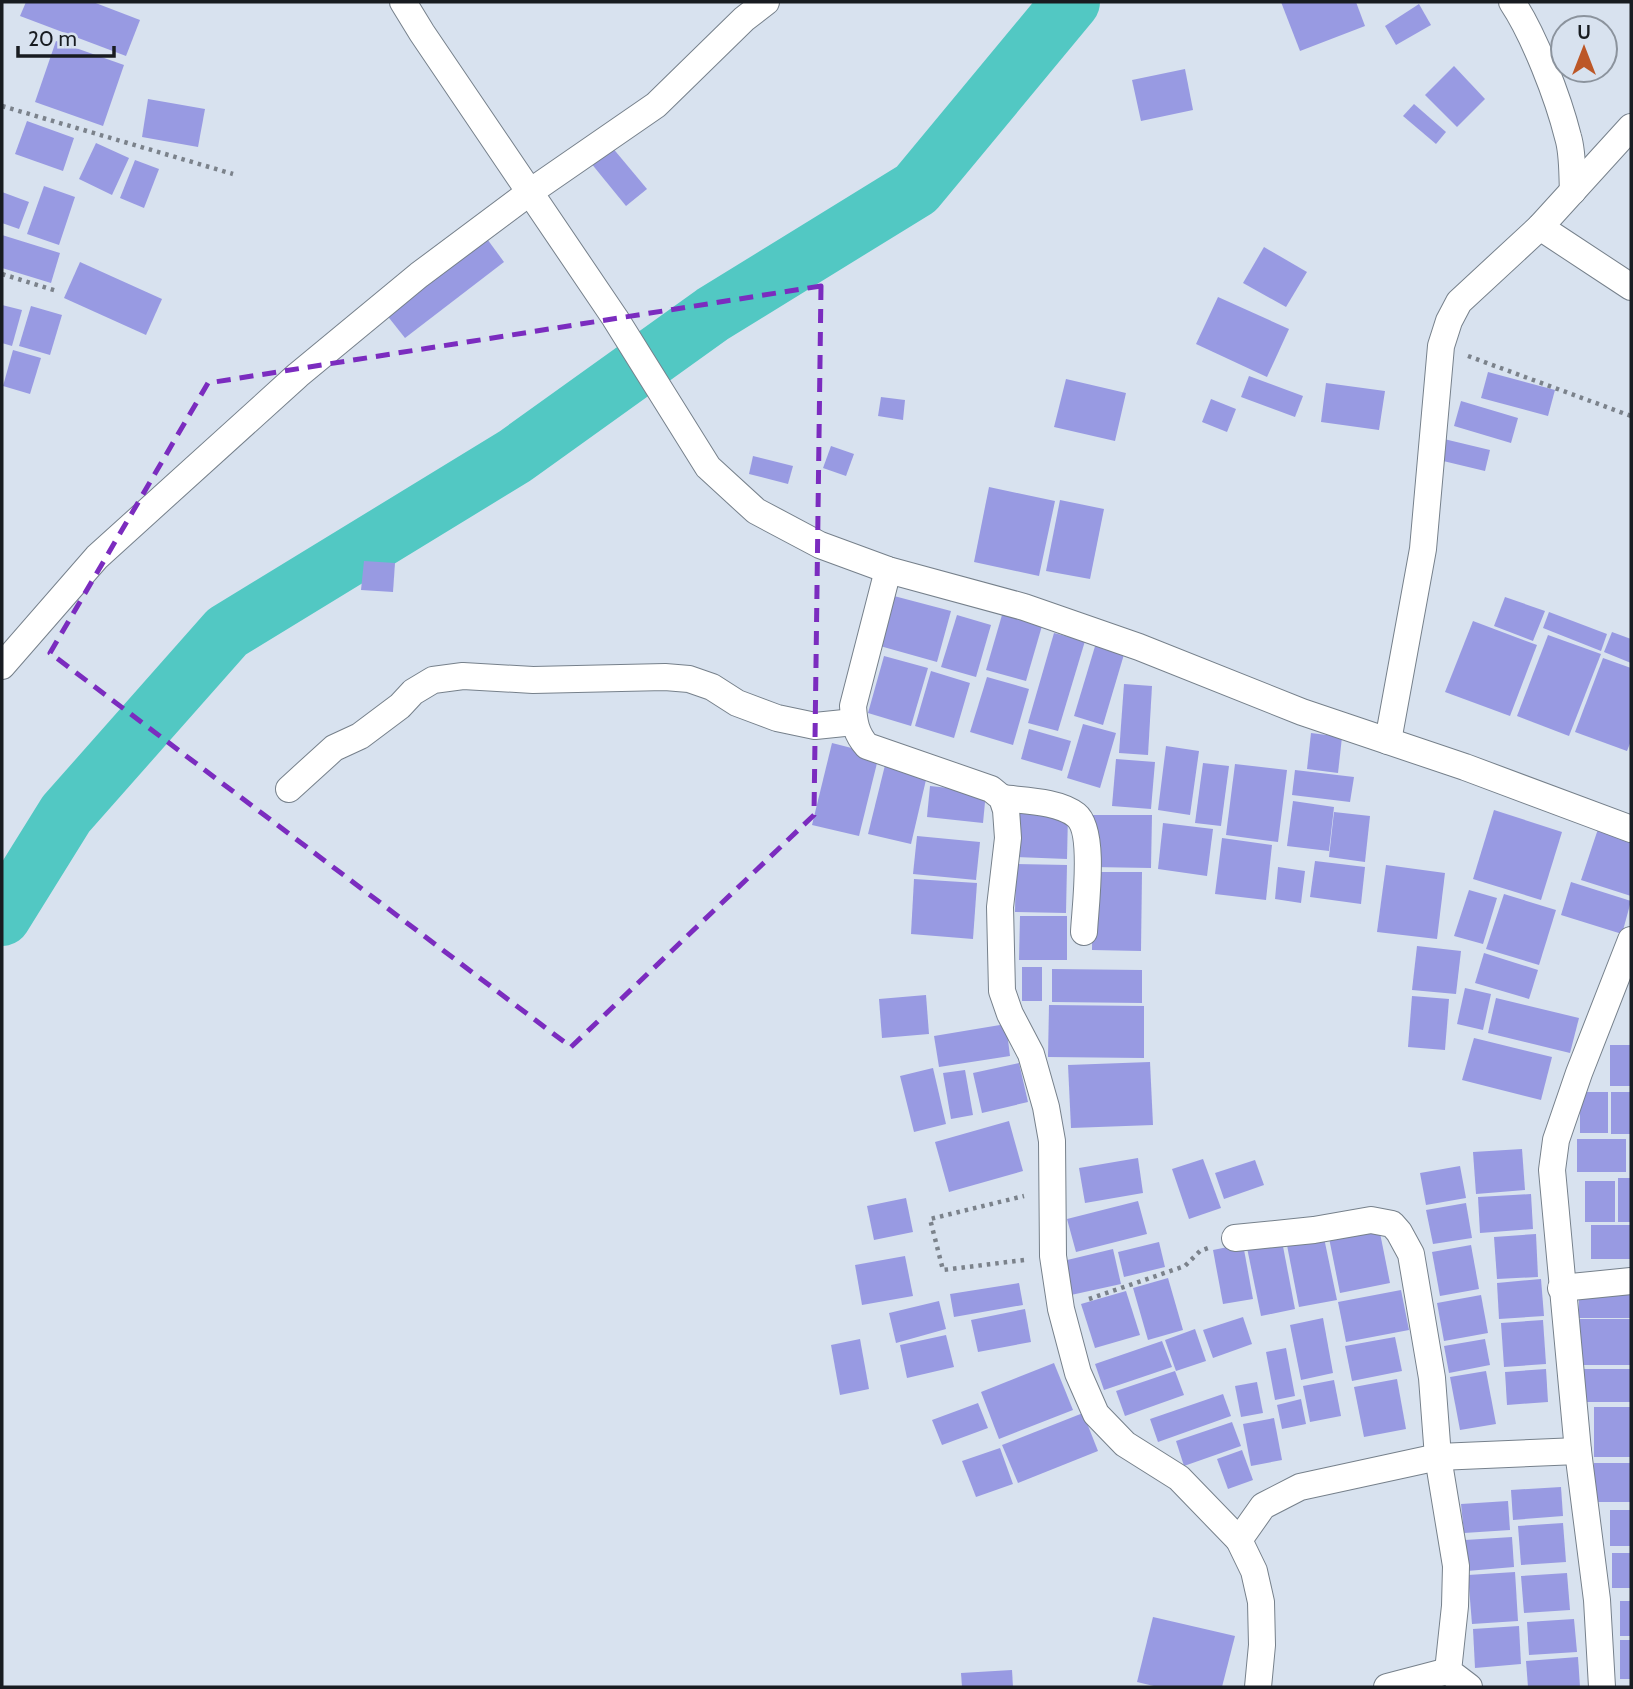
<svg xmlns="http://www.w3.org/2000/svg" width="1633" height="1689" viewBox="0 0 1633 1689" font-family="Cabin,sans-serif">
  <rect width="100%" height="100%" fill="#d8e2ef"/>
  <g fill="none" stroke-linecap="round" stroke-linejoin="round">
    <path stroke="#52c8c3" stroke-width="58" d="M2 917 66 814 227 632 515 456 713 314 916 189 1071 2"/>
  </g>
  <g fill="#989ae2">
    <path d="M26 2H93L140 20 126 56 20 16Z"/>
    <path d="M1281 2H1356L1365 26 1300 51Z"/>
    <path d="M1419 4 1431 25 1396 45 1385 26Z"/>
    <path d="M56 41 124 65 103 126 35 102Z"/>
    <path d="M1454 66 1485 99 1457 127 1425 95Z"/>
    <path d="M1185 69 1193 110 1141 121 1132 80Z"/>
    <path d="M148 99 205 109 198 147 142 137Z"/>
    <path d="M1414 104 1446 132 1436 144 1403 116Z"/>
    <path d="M27 121 74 138 63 171 15 154Z"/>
    <path d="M606 140 647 189 626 206 586 157Z"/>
    <path d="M96 143 129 158 112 195 79 179Z"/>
    <path d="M135 160 159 169 144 208 120 198Z"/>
    <path d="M44 186 75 197 59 245 27 234Z"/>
    <path d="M2 192 29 202 19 229 2 223Z"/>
    <path d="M482 232 504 262 405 338 382 309Z"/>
    <path d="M2 235 60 253 51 283 2 268Z"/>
    <path d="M1264 247 1307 272 1286 307 1243 283Z"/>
    <path d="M80 262 162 299 146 335 64 298Z"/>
    <path d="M1218 297 1289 329 1267 377 1196 344Z"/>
    <path d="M2 305 22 310 12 346 2 343Z"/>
    <path d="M31 306 62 315 50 355 19 346Z"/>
    <path d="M13 350 41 358 30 394 3 386Z"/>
    <path d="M1488 372 1555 390 1548 416 1481 398Z"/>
    <path d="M1249 376 1303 396 1295 417 1241 397Z"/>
    <path d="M1066 379 1126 393 1115 441 1054 427Z"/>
    <path d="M1326 383 1385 391 1379 430 1321 422Z"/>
    <path d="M881 397 905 400 903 420 878 416Z"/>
    <path d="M1211 399 1236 409 1227 432 1202 422Z"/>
    <path d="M1461 401 1518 418 1511 443 1454 426Z"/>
    <path d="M1444 439 1490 450 1485 471 1439 460Z"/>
    <path d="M831 446 854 454 846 476 823 468Z"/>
    <path d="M753 456 793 466 788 484 749 474Z"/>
    <path d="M989 487 1055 501 1039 576 974 562Z"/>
    <path d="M1060 500 1104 509 1090 579 1046 571Z"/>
    <path d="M364 561 395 563 393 592 361 590Z"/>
    <path d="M894 596 951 611 937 662 880 646Z"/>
    <path d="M1505 597 1545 611 1533 641 1494 626Z"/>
    <path d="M1004 608 1044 619 1026 681 986 670Z"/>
    <path d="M1549 612 1607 634 1601 651 1543 628Z"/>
    <path d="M957 615 991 625 976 677 941 667Z"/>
    <path d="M1473 621 1537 645 1510 716 1445 692Z"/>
    <path d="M1612 632 1631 639V663L1604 652Z"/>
    <path d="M1054 633 1085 641 1058 731 1028 723Z"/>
    <path d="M1548 635 1601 654 1569 736 1517 716Z"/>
    <path d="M1096 643 1125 651 1103 725 1074 716Z"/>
    <path d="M884 656 928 668 911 726 868 713Z"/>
    <path d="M1603 658 1631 668V741L1627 751 1575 732Z"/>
    <path d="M931 671 970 683 954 738 915 726Z"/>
    <path d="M987 677 1029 689 1013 745 970 732Z"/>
    <path d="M1124 684 1152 686 1148 755 1119 753Z"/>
    <path d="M1083 724 1116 733 1100 788 1067 778Z"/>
    <path d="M1029 729 1071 741 1062 771 1021 759Z"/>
    <path d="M1311 733 1342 737 1338 773 1307 769Z"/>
    <path d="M832 743 879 755 859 836 812 825Z"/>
    <path d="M1166 746 1199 751 1190 815 1158 810Z"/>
    <path d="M887 757 929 767 911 844 868 834Z"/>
    <path d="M1116 759 1155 762 1151 809 1112 806Z"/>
    <path d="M1203 763 1229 766 1221 826 1195 823Z"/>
    <path d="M1235 764 1287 770 1278 842 1226 835Z"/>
    <path d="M1295 770 1354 777 1350 802 1292 795Z"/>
    <path d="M930 786 986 792 983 823 927 817Z"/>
    <path d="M1293 801 1334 807 1329 851 1287 846Z"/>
    <path d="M1494 810 1562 832 1541 900 1473 879Z"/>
    <path d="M1334 812 1370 816 1365 862 1329 857Z"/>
    <path d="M1014 813 1068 814 1067 859 1013 857Z"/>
    <path d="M1093 815H1152L1151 868 1093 867Z"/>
    <path d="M1163 823 1213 829 1207 876 1158 869Z"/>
    <path d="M1599 826 1631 836V896L1581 880Z"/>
    <path d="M917 836 980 842 976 880 913 874Z"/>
    <path d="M1222 838 1272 845 1266 900 1215 894Z"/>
    <path d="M1315 861 1365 867 1361 904 1310 897Z"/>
    <path d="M1016 864 1067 865 1066 913 1015 912Z"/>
    <path d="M1386 865 1445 873 1437 939 1377 932Z"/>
    <path d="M1278 867 1305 871 1301 903 1275 899Z"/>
    <path d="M1093 872H1142L1141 951 1092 950Z"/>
    <path d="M914 879 977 883 973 939 911 934Z"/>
    <path d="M1571 882 1631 901 1622 934 1561 915Z"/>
    <path d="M1469 890 1497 898 1483 944 1454 936Z"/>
    <path d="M1504 894 1556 910 1539 965 1486 949Z"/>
    <path d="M1020 916H1067V960H1019Z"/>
    <path d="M1417 946 1461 951 1456 994 1412 990Z"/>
    <path d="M1484 953 1538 970 1529 999 1475 983Z"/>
    <rect x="1022" y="967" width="20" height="34"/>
    <path d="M1052 969 1142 970V1003L1052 1002Z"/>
    <path d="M1465 988 1491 994 1483 1030 1457 1024Z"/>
    <path d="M926 995 929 1034 882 1038 879 999Z"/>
    <path d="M1412 996 1449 999 1445 1050 1408 1047Z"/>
    <path d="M1496 998 1579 1018 1570 1053 1488 1033Z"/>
    <path d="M1049 1005 1144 1006V1058L1048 1057Z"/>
    <path d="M1006 1024 1010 1056 939 1067 934 1036Z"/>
    <path d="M1474 1038 1552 1057 1541 1100 1462 1080Z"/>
    <rect x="1610" y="1045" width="21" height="41"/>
    <path d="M1150 1062 1153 1125 1071 1128 1068 1065Z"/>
    <path d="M1019 1063 1028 1102 982 1113 973 1073Z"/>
    <path d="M933 1068 946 1124 914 1132 900 1076Z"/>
    <path d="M965 1070 973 1115 951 1119 943 1073Z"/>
    <rect x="1580" y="1092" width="28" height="41"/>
    <rect x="1611" y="1092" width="20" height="42"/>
    <path d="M1009 1121 1023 1171 949 1192 935 1142Z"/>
    <rect x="1577" y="1139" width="49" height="33"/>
    <path d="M1522 1149 1525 1190 1476 1194 1473 1152Z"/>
    <path d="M1138 1158 1143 1193 1085 1203 1079 1168Z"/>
    <path d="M1203 1159 1221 1208 1189 1219 1172 1169Z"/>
    <path d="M1255 1160 1264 1185 1224 1199 1215 1173Z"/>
    <path d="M1460 1166 1466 1198 1426 1205 1420 1173Z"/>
    <rect x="1618" y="1178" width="13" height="44"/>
    <rect x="1585" y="1181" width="30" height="41"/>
    <path d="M1531 1194 1533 1229 1480 1233 1478 1197Z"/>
    <path d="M906 1198 913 1232 874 1240 867 1206Z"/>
    <path d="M1138 1201 1147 1234 1076 1252 1067 1219Z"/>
    <path d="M1466 1203 1472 1238 1433 1244 1426 1210Z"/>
    <path d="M1378 1223 1390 1283 1340 1293 1328 1233Z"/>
    <rect x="1591" y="1225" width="40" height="34"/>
    <path d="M1323 1233 1337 1300 1299 1307 1286 1240Z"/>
    <path d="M1536 1234 1538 1277 1497 1279 1494 1237Z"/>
    <path d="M1281 1236 1295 1309 1261 1316 1246 1243Z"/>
    <path d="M1159 1242 1165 1267 1124 1277 1118 1252Z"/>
    <path d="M1243 1244 1253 1299 1223 1304 1213 1250Z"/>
    <path d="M1471 1245 1479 1289 1440 1296 1432 1252Z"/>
    <path d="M1113 1249 1121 1284 1071 1295 1063 1261Z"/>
    <path d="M905 1256 913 1296 862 1305 855 1265Z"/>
    <path d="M1168 1278 1183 1330 1148 1340 1133 1288Z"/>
    <path d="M1541 1279 1544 1316 1499 1319 1497 1283Z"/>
    <path d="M1019 1283 1023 1305 954 1317 950 1294Z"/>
    <rect x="1579" y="1286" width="52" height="32"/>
    <path d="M1401 1290 1409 1330 1346 1342 1338 1302Z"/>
    <path d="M1126 1291 1140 1335 1095 1348 1081 1304Z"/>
    <path d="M1481 1295 1488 1333 1444 1341 1437 1303Z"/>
    <path d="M939 1301 946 1329 896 1343 889 1313Z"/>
    <path d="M1025 1309 1031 1342 978 1352 971 1320Z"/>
    <path d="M1243 1317 1252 1344 1213 1358 1203 1330Z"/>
    <path d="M1323 1318 1333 1373 1301 1380 1290 1325Z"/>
    <rect x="1580" y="1319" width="51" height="46"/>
    <path d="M1543 1320 1546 1364 1504 1367 1501 1323Z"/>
    <path d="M1195 1329 1206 1361 1176 1371 1165 1340Z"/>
    <path d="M946 1335 954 1367 907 1378 900 1345Z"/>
    <path d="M1395 1337 1402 1371 1352 1381 1345 1346Z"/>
    <path d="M860 1339 869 1389 840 1395 831 1345Z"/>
    <path d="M1485 1339 1490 1365 1449 1373 1444 1346Z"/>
    <path d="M1162 1341 1172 1367 1104 1390 1095 1364Z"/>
    <path d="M1286 1348 1295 1396 1275 1400 1266 1352Z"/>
    <path d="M1054 1363 1073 1410 999 1439 981 1392Z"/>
    <path d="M1546 1369 1548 1402 1507 1405 1505 1372Z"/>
    <rect x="1582" y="1369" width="49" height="33"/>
    <path d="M1175 1371 1184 1395 1125 1416 1116 1391Z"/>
    <path d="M1486 1371 1496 1424 1460 1430 1450 1377Z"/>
    <path d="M1397 1379 1406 1429 1364 1437 1354 1387Z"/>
    <path d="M1334 1380 1341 1416 1310 1422 1303 1386Z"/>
    <path d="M1257 1382 1263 1413 1241 1417 1235 1386Z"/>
    <path d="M1223 1394 1231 1416 1158 1442 1150 1419Z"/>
    <path d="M1301 1399 1306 1424 1282 1429 1277 1405Z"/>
    <path d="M978 1403 988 1428 942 1445 932 1420Z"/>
    <rect x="1594" y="1407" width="37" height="50"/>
    <path d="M1083 1413 1098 1451 1018 1483 1002 1445Z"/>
    <path d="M1274 1418 1282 1460 1251 1466 1243 1424Z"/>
    <path d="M1232 1422 1241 1446 1184 1466 1176 1441Z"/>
    <path d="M1000 1448 1013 1484 976 1497 962 1461Z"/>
    <path d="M1242 1450 1253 1480 1228 1489 1217 1459Z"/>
    <rect x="1594" y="1463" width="37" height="39"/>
    <path d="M1561 1487 1563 1516 1513 1520 1511 1490Z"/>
    <path d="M1508 1501 1510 1530 1464 1533 1461 1504Z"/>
    <rect x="1610" y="1510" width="21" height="36"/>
    <path d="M1563 1523 1566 1562 1521 1565 1518 1526Z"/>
    <path d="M1512 1537 1514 1567 1467 1571 1465 1540Z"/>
    <rect x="1612" y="1553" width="19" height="35"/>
    <path d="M1515 1572 1518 1621 1472 1624 1468 1575Z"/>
    <path d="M1567 1573 1570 1610 1524 1613 1521 1576Z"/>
    <rect x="1620" y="1601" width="11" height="35"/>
    <path d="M1153 1617 1235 1636 1222 1687H1158L1137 1682Z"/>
    <path d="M1574 1619 1577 1652 1529 1655 1527 1622Z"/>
    <path d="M1519 1626 1521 1664 1475 1668 1473 1629Z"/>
    <rect x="1620" y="1640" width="11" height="39"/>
    <path d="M1578 1657 1580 1687H1528L1526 1661Z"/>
    <path d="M1012 1670 1013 1687H962L961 1673Z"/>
  </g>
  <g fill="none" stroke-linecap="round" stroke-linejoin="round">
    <g stroke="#76808b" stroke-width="28">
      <g id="street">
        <path d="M403 2 422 33 615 318 708 467 756 511 820 545 888 570 1024 607 1139 647 1302 712 1465 767 1631 829"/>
        <path d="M1512 2C1534 35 1558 97 1568 137 1573 153 1572 173 1573 191"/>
        <path d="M1540 227 1631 287"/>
        <path d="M888 570 853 706C854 722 856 734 867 746L991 789 1002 798 1006 810 1008 838 1000 907 1002 991 1010 1014 1031 1054 1046 1107 1052 1141 1053 1256 1061 1309 1078 1373 1096 1414 1125 1444 1179 1478 1239 1540 1254 1571 1261 1602 1262 1645 1258 1687"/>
        <path d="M2 666 97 557 298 375 419 275 530 192 656 105 744 19 766 2"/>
        <path d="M1388 741 1423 549 1441 346 1449 321 1459 302 1540 227 1631 127"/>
        <path d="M289 789 334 748 360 736 400 706 413 692 433 680 463 676 533 680 665 677 689 679 712 687 737 703 777 718 815 726 854 722"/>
        <path d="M1002 798C1025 801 1058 801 1076 815 1096 831 1085 908 1084 932"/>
        <path d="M1235 1238 1314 1230 1371 1220 1392 1224 1399 1232 1411 1254 1432 1378 1438 1457 1456 1566 1455 1606 1448 1671 1469 1687"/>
        <path d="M1561 1288 1631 1281"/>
        <path d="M1239 1540 1263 1506 1300 1487 1438 1457 1578 1451"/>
        <path d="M1387 1687 1448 1671"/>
        <path d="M1602 1687 1597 1600 1578 1451 1552 1170 1556 1140 1579 1073 1631 940"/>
      </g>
    </g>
    <g stroke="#7b828b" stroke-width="4.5" stroke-dasharray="3.5 5" stroke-linecap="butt">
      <path d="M2 106 233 174"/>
      <path d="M2 274 57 291"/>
      <path d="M1468 356 1631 416"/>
      <path d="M1024 1260 943 1270 930 1219 1024 1196"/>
      <path d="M1089 1299 1185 1266 1200 1251 1211 1247"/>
    </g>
    <use href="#street" stroke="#fff" stroke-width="26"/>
  </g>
  <path fill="none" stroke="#7b2cbf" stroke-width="5" stroke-dasharray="14 9" stroke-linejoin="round" d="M821 286 814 815 571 1047 50 653 208 383Z"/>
  <rect width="1633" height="1689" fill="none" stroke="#181c21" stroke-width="7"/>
  <g transform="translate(1584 49)"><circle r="33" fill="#d8e2ef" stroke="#8b939d" stroke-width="2"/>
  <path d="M0-5L12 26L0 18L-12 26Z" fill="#bc5727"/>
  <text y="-10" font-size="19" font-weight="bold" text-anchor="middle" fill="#181c21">U</text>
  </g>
  <path d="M18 46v10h96v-10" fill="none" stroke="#181c21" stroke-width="3.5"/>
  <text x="28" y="46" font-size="21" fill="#181c21" stroke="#d8e2ef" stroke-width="5" paint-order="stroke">20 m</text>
</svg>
